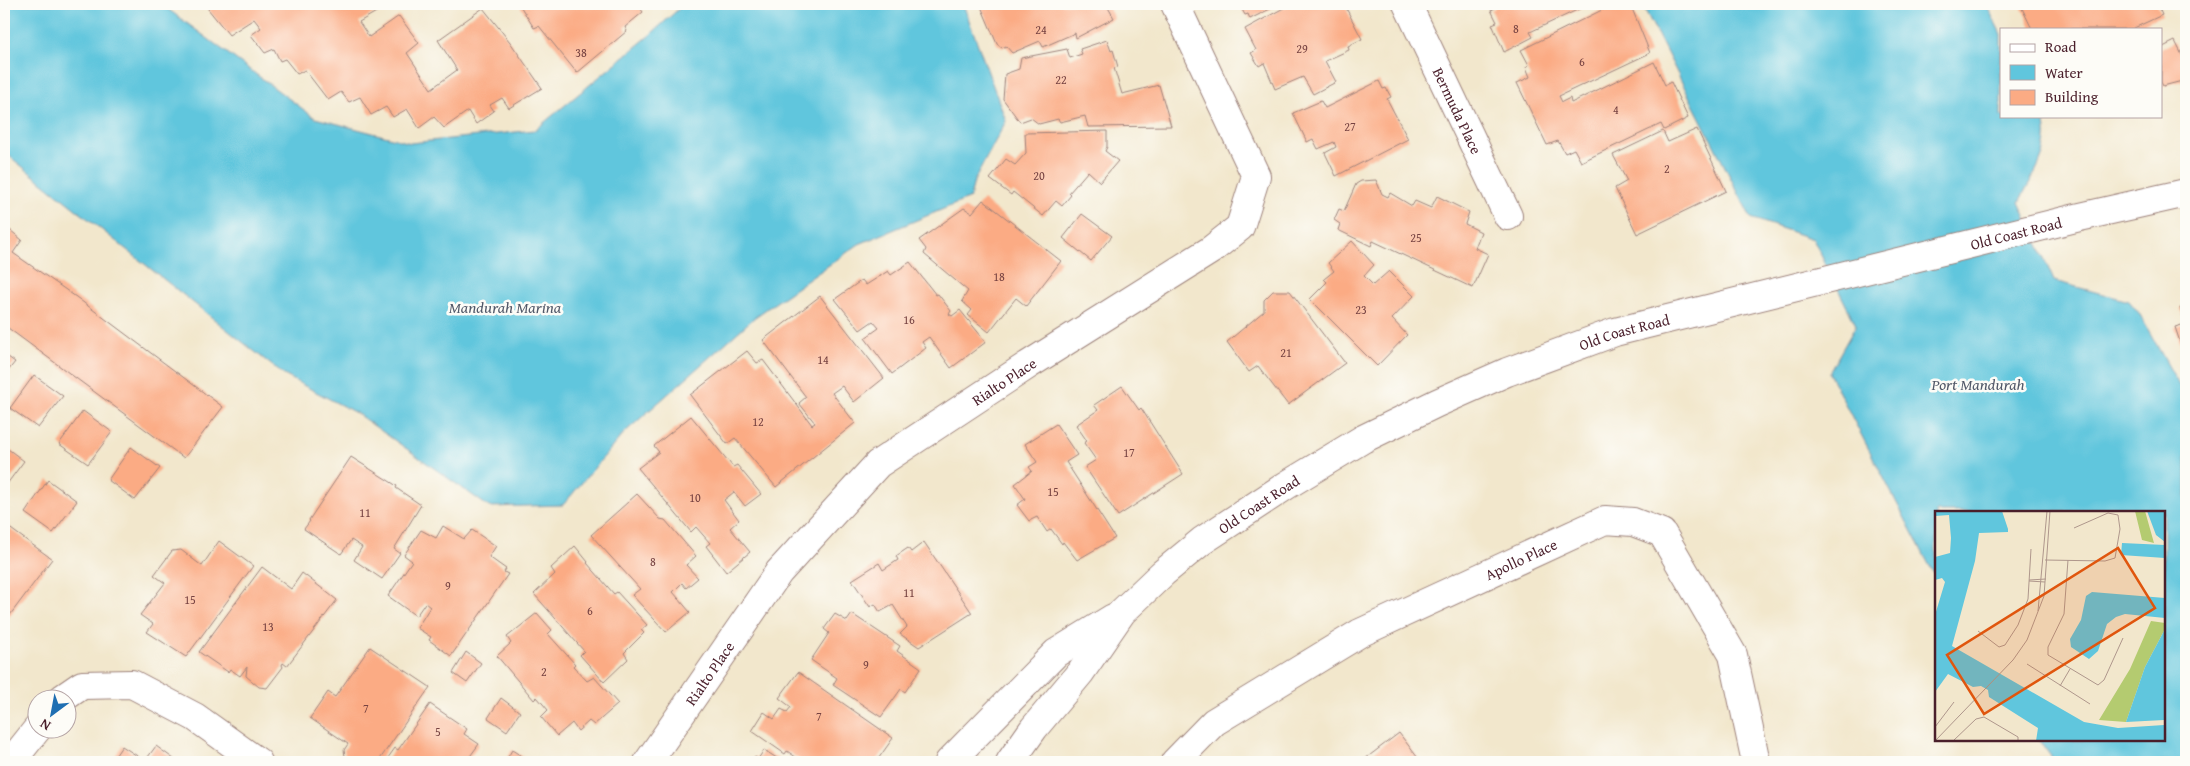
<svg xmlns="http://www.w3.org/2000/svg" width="2190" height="766" viewBox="0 0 2190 766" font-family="'Gentium Book Plus',serif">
  <rect width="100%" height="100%" fill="#fdfcf7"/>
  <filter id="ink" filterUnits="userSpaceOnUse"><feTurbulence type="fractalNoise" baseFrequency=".02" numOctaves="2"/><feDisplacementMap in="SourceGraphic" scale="10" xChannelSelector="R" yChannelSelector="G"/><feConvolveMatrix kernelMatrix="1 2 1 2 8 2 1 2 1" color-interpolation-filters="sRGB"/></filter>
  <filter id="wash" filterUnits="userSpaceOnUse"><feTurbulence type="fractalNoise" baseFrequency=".0096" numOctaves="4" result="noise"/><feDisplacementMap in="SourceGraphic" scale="20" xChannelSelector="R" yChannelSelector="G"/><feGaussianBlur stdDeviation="1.12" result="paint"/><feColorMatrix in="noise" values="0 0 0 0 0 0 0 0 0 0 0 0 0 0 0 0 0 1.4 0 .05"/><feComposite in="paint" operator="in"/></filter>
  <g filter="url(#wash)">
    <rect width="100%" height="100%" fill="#f2e7cc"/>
    <g fill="#60c6dd" stroke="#557284">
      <path d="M4 4H161L315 118 411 143 535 130 650 35 684 4H963L1006 121 974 181 970 198 859 244 755 317 624 433 563 505 489 507 356 413 284 375 4 152Z"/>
      <path d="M1642 4H1986L2001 34V116H2042C2056 145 2032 176 2019 202L2054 281 2129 301 2139 313 2186 398V762H2055L2039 740H2164V512H1936V578L1829 373 1856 325 1813 239 1751 218Z"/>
    </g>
    <g id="blocks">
      <g fill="#fbab84">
        <path d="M204 4H390L359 22 369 37 399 16 419 43 407 53 431 89 457 70 438 40 483 8 510 42 542 88 509 108 502 98 490 105 494 111 476 124 468 111 444 128 434 117 419 128 407 109 393 117 386 107 371 115 360 97 349 102 341 92 328 100 305 70 297 74 285 59 280 61 274 49 265 53 251 35 261 28 254 19 229 35Z"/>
        <path d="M519 4H637L643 12 625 27 627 31 577 73 539 26 534 28Z"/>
        <path d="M980 4H1106L1114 18 1076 38 1075 33 1043 47 1040 41 1012 53 1006 46 1002 48 997 44Z"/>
        <path d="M1239 4H1273L1274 7 1250 19 1248 14 1245 15Z"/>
        <path d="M1291 4H1354L1346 8 1362 39 1348 46 1349 50 1325 61 1336 82 1313 94 1303 77 1275 89 1264 63 1259 66 1251 53 1256 50 1245 29Z"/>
        <path d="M1493 4H1590L1530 32 1533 37 1504 52 1492 24 1497 22 1491 10 1495 8Z"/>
        <path d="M1604 4H1626L1628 7 1631 6 1650 53 1559 96 1562 102 1570 98 1571 103 1654 62 1665 85 1671 82 1688 118 1664 130 1661 124 1581 162 1574 149 1565 153 1558 141 1547 145 1517 83 1530 77 1526 67 1529 65 1521 50 1606 8Z"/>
        <path d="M2020 4H2157L2162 15 2132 29H2032Z"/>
        <path d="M1107 40 1111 51 1113 50 1118 67 1114 68 1122 94 1159 85 1171 126 1088 127 1085 116 1060 122 1058 119 1039 124 1031 118 1020 122 1003 99 1005 74 1019 69 1021 58 1067 49 1070 58 1082 54 1080 49Z"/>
        <path d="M2175 41 2186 63V80L2163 86 2161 82V48Z"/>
        <path d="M1379 81 1383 89 1386 88 1391 97 1387 99 1408 139 1336 176 1325 153 1336 147 1334 142 1318 149 1313 139 1307 142 1293 113 1321 101 1325 108Z"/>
        <path d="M1697 129 1726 191 1637 234 1615 188 1627 181 1613 155 1663 131 1668 142Z"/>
        <path d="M1107 131V147L1105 151 1118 161 1100 182 1088 171 1069 193 1071 195 1062 206 1056 201 1043 216 1013 192 1011 195 990 179 1006 159 1015 165 1026 153 1025 133Z"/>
        <path d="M1376 180 1382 194 1388 197 1390 193 1412 206 1415 201 1431 208 1437 196 1469 212 1465 224 1481 232 1475 248 1488 254 1473 288 1373 241 1371 246 1338 230 1340 224 1334 220 1339 209 1344 211 1356 184 1361 181Z"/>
        <path d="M983 200 1061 261 1026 306 1016 298 989 332 968 315 972 310 962 301 968 291 924 254 926 249 919 240 964 208 972 213Z"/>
        <path d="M1082 214 1112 236 1091 261 1063 238Z"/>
        <path d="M4 225 22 240 13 253 76 297 223 407 184 458 4 325Z"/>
        <path d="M1352 241 1374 265 1364 276 1373 285 1389 271 1414 296 1392 319 1407 335 1377 366 1310 299 1327 282 1324 279 1334 271 1328 263Z"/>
        <path d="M910 262 936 295 938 294 951 311 949 314 952 316 960 310 986 342 951 368 929 337 922 342 926 348 892 374 865 338 879 328 873 321 860 330 835 299 862 280 866 285 888 271 891 275Z"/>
        <path d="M1273 291H1290L1345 363 1288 405 1258 366 1249 372 1227 342 1264 311V300Z"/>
        <path d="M820 296 884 378 854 402 842 386 832 393 855 423 776 487 735 438 727 444 690 395 747 351 757 363 763 360 812 425 815 423 799 403 806 397 763 340Z"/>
        <path d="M2186 305V360L2175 327 2185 324 2180 308Z"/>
        <path d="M4 354 15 362 4 376Z"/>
        <path d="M34 375 63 396 38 428 10 408Z"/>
        <path d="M1122 386 1139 410 1141 408 1183 474 1118 516 1085 467 1096 460 1084 443 1087 441 1076 425 1098 410 1094 405Z"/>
        <path d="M83 411 112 432 88 464 59 444Z"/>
        <path d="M691 416 733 467 737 465 761 494 745 506 734 492 724 500 739 520 730 528 750 552 726 572 706 546 710 543 696 527 691 532 638 468 659 452 654 446Z"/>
        <path d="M1056 424 1077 455 1066 462 1115 538 1077 560 1063 542 1062 544 1051 529 1047 532 1037 517 1029 521 1017 505 1025 499 1015 484 1032 471 1029 467 1037 462 1025 444Z"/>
        <path d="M4 446 24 461 4 488Z"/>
        <path d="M131 447 160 468 135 500 108 480Z"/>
        <path d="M351 457 397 486 396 488 421 505 394 549 400 553 382 579 354 560 362 547 351 540 341 554 304 529 310 521 309 520Z"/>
        <path d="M48 480 77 501 53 533 25 513Z"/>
        <path d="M637 494 660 519 665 520 696 556 686 565 698 578 686 588 682 583 673 592 690 612 666 632 632 595 640 589 591 535Z"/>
        <path d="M4 524 52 559 7 619 4 617Z"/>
        <path d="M443 526 464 539 472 530 496 546 489 557 506 569 504 572 508 574 451 656 429 640 431 637 417 628 430 607 425 603 416 616 388 596 412 561 404 555 421 530 436 538Z"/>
        <path d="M219 541 253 566 186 657 147 632 153 624 140 615 165 583 154 575 172 551 181 550 202 566Z"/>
        <path d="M924 542 972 613 919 647 900 634 907 627 893 605 880 612 875 604 870 607 852 580 879 563 883 570 898 560 896 556 908 548 911 552Z"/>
        <path d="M575 546 588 562 587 563 614 594 617 592 647 625 641 630 644 633 624 653 628 659 604 682 580 655 584 651 534 594 555 574 551 568Z"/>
        <path d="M262 567 291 589 302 573 337 600 287 666 283 663 282 665 283 667 267 688 259 687 246 676 247 667 240 676 230 669 228 672 199 652Z"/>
        <path d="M537 613 552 630 548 634 575 664 573 666 587 681 594 677 618 704 594 725 589 721 578 731 572 723 557 736 541 717 548 710 537 697 534 700 497 656 511 643 507 637Z"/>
        <path d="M835 614 847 621 852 614 900 646 897 651 921 668 905 692 901 689 881 717 833 685 837 678 811 660 829 633 824 629Z"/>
        <path d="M370 647 430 687 378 762H346L344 750 348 744 310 718 328 692 335 697Z"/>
        <path d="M466 652 481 663 467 683 453 673Z"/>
        <path d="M798 672 893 738 876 762H803L787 751 785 754 752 731 764 712 774 719 781 709 787 712 791 707 779 698Z"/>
        <path d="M501 698 520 712 507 731 488 718Z"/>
        <path d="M430 704 467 729 464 734 479 744 468 759 472 762H385L395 748 398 750Z"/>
        <path d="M1399 733 1421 762H1361Z"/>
        <path d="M122 746 145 761 156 746 178 762H111Z"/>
        <path d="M512 750 531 762H505Z"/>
        <path d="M764 750 783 762H751L755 757 758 759Z"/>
      </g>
    </g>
  </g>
  <g filter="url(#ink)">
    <use href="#blocks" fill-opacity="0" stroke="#9e837c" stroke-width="1"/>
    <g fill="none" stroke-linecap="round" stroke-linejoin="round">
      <g stroke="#9e837c" stroke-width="30">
        <g id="minor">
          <path id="s1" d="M1407 4 1508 216"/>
          <path d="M63 698 82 685 132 684 195 717 258 762"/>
          <path d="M11 762 38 728"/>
          <path id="s2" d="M648 762 779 572 878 464 1028 365 1211 250 1240 227 1256 176 1175 4"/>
          <path id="s3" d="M1175 762 1214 722 1360 633 1605 520 1633 522 1662 533 1733 655 1756 762"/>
        </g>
      </g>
      <g stroke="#9e837c" stroke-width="30">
        <g id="major">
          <path d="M949 762 1056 653 1113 618"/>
          <path id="s4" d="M1010 762 1034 728 1080 673 1122 612 1163 573 1202 541 1287 485 1363 439 1437 403 1507 372 1615 332 2080 217 2186 193"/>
        </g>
      </g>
      <use href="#minor" stroke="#fff" stroke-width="28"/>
      <use href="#major" stroke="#fff" stroke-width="28"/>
    </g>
  </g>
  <g text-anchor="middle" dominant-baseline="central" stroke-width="5" stroke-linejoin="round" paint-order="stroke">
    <g font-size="12" fill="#764241">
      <text x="1516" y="28">8</text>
      <text x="1041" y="29">24</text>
      <text x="1302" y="48">29</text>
      <text x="581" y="52">38</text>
      <text x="1582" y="61">6</text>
      <text x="1061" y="79">22</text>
      <text x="1616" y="109">4</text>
      <text x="1350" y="126">27</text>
      <text x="1667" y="168">2</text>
      <text x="1039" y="175">20</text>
      <text x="1416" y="237">25</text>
      <text x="999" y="276">18</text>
      <text x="1361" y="309">23</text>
      <text x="909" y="319">16</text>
      <text x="1286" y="352">21</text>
      <text x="823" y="359">14</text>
      <text x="758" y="421">12</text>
      <text x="1129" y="452">17</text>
      <text x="1053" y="491">15</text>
      <text x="695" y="497">10</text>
      <text x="365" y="512">11</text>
      <text x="653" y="561">8</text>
      <text x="448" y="585">9</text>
      <text x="909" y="592">11</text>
      <text x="190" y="599">15</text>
      <text x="590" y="610">6</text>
      <text x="268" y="626">13</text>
      <text x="866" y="664">9</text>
      <text x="544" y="671">2</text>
      <text x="366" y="708">7</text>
      <text x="819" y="716">7</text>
      <text x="438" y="731">5</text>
    </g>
    <g font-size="15" fill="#4a1f2b" stroke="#fdfcf7">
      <text stroke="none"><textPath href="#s1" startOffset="118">Bermuda Place</textPath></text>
      <text stroke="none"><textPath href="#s4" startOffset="1172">Old Coast Road</textPath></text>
      <text stroke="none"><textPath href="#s4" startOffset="768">Old Coast Road</textPath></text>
      <text stroke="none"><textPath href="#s2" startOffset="528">Rialto Place</textPath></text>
      <text stroke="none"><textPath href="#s4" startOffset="362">Old Coast Road</textPath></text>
      <text stroke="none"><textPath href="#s3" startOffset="404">Apollo Place</textPath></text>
      <text stroke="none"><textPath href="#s2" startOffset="108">Rialto Place</textPath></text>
    </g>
    <g font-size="16" font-style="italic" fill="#525969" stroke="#fdfcf7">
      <text x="505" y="307">Mandurah Marina</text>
      <text x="1978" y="384">Port Mandurah</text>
    </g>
  </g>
  <g transform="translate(1935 511)">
    <rect width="230" height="230" fill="#f2e7cc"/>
    <path d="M200 0H210L219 32 207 29ZM216 110 230 112V118L210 156 191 211 164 209 195 158Z" fill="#b4cb70"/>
    <path d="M0 0H67L73 18V21L44 22 40 50 17 135 149 211 183 217 229 214V209L191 211 210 156 230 118V230H101L103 217 54 186 53 179 46 175 38 176 13 163 0 181V104L10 71 7 67 0 69V46L15 42 16 27 14 4 0 5ZM212 0H230V31L221 24ZM187 32 230 34V47L186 44ZM157 81 230 87V107L190 103 181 106 172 113 163 140 154 148 136 136 135 128 146 109 151 85Z" fill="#60c6dd"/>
    <path fill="none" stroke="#af978c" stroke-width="1" d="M110 49 170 50 180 47 185 18 183 4 173 2 139 17M133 49 129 103 113 136V144L163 174 169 169 188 127M94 69 111 68M94 70 110 71M103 100 112 0M43 120 64 136 70 134 83 114 93 88 96 38M92 153 155 193M125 175 135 158M0 216 19 191M0 230 78 149 92 129 109 85 115 0M18 230 41 208 49 206 83 226V230"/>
    <path fill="#e0560e" fill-opacity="0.15" stroke="#e0560e" stroke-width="2.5" d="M183 37 220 97 49 203 12 144Z"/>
    <rect width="230" height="230" fill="none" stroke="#4a1f2b" stroke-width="2.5"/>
  </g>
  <rect width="2190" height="766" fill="none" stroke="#fdfcf7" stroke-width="20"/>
  <rect x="2000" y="28" width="162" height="90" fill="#fdfcf7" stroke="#b5a4a5"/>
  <rect x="2010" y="44" width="25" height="8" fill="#ffffff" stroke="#b5a4a5"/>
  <text x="2045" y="52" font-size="15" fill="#4a1f2b">Road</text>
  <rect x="2010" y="65" width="25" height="15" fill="#60c6dd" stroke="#b5a4a5"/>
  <text x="2045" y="78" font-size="15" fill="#4a1f2b">Water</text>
  <rect x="2010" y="90" width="25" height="15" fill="#fbab84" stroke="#b5a4a5"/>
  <text x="2045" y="102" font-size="15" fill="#4a1f2b">Building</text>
  <g transform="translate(52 714) rotate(212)"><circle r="24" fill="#fdfcf7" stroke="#b5a4a5"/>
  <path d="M0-4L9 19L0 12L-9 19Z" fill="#1f6fb2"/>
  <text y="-8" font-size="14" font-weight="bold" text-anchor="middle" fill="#4a1f2b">N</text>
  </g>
</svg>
